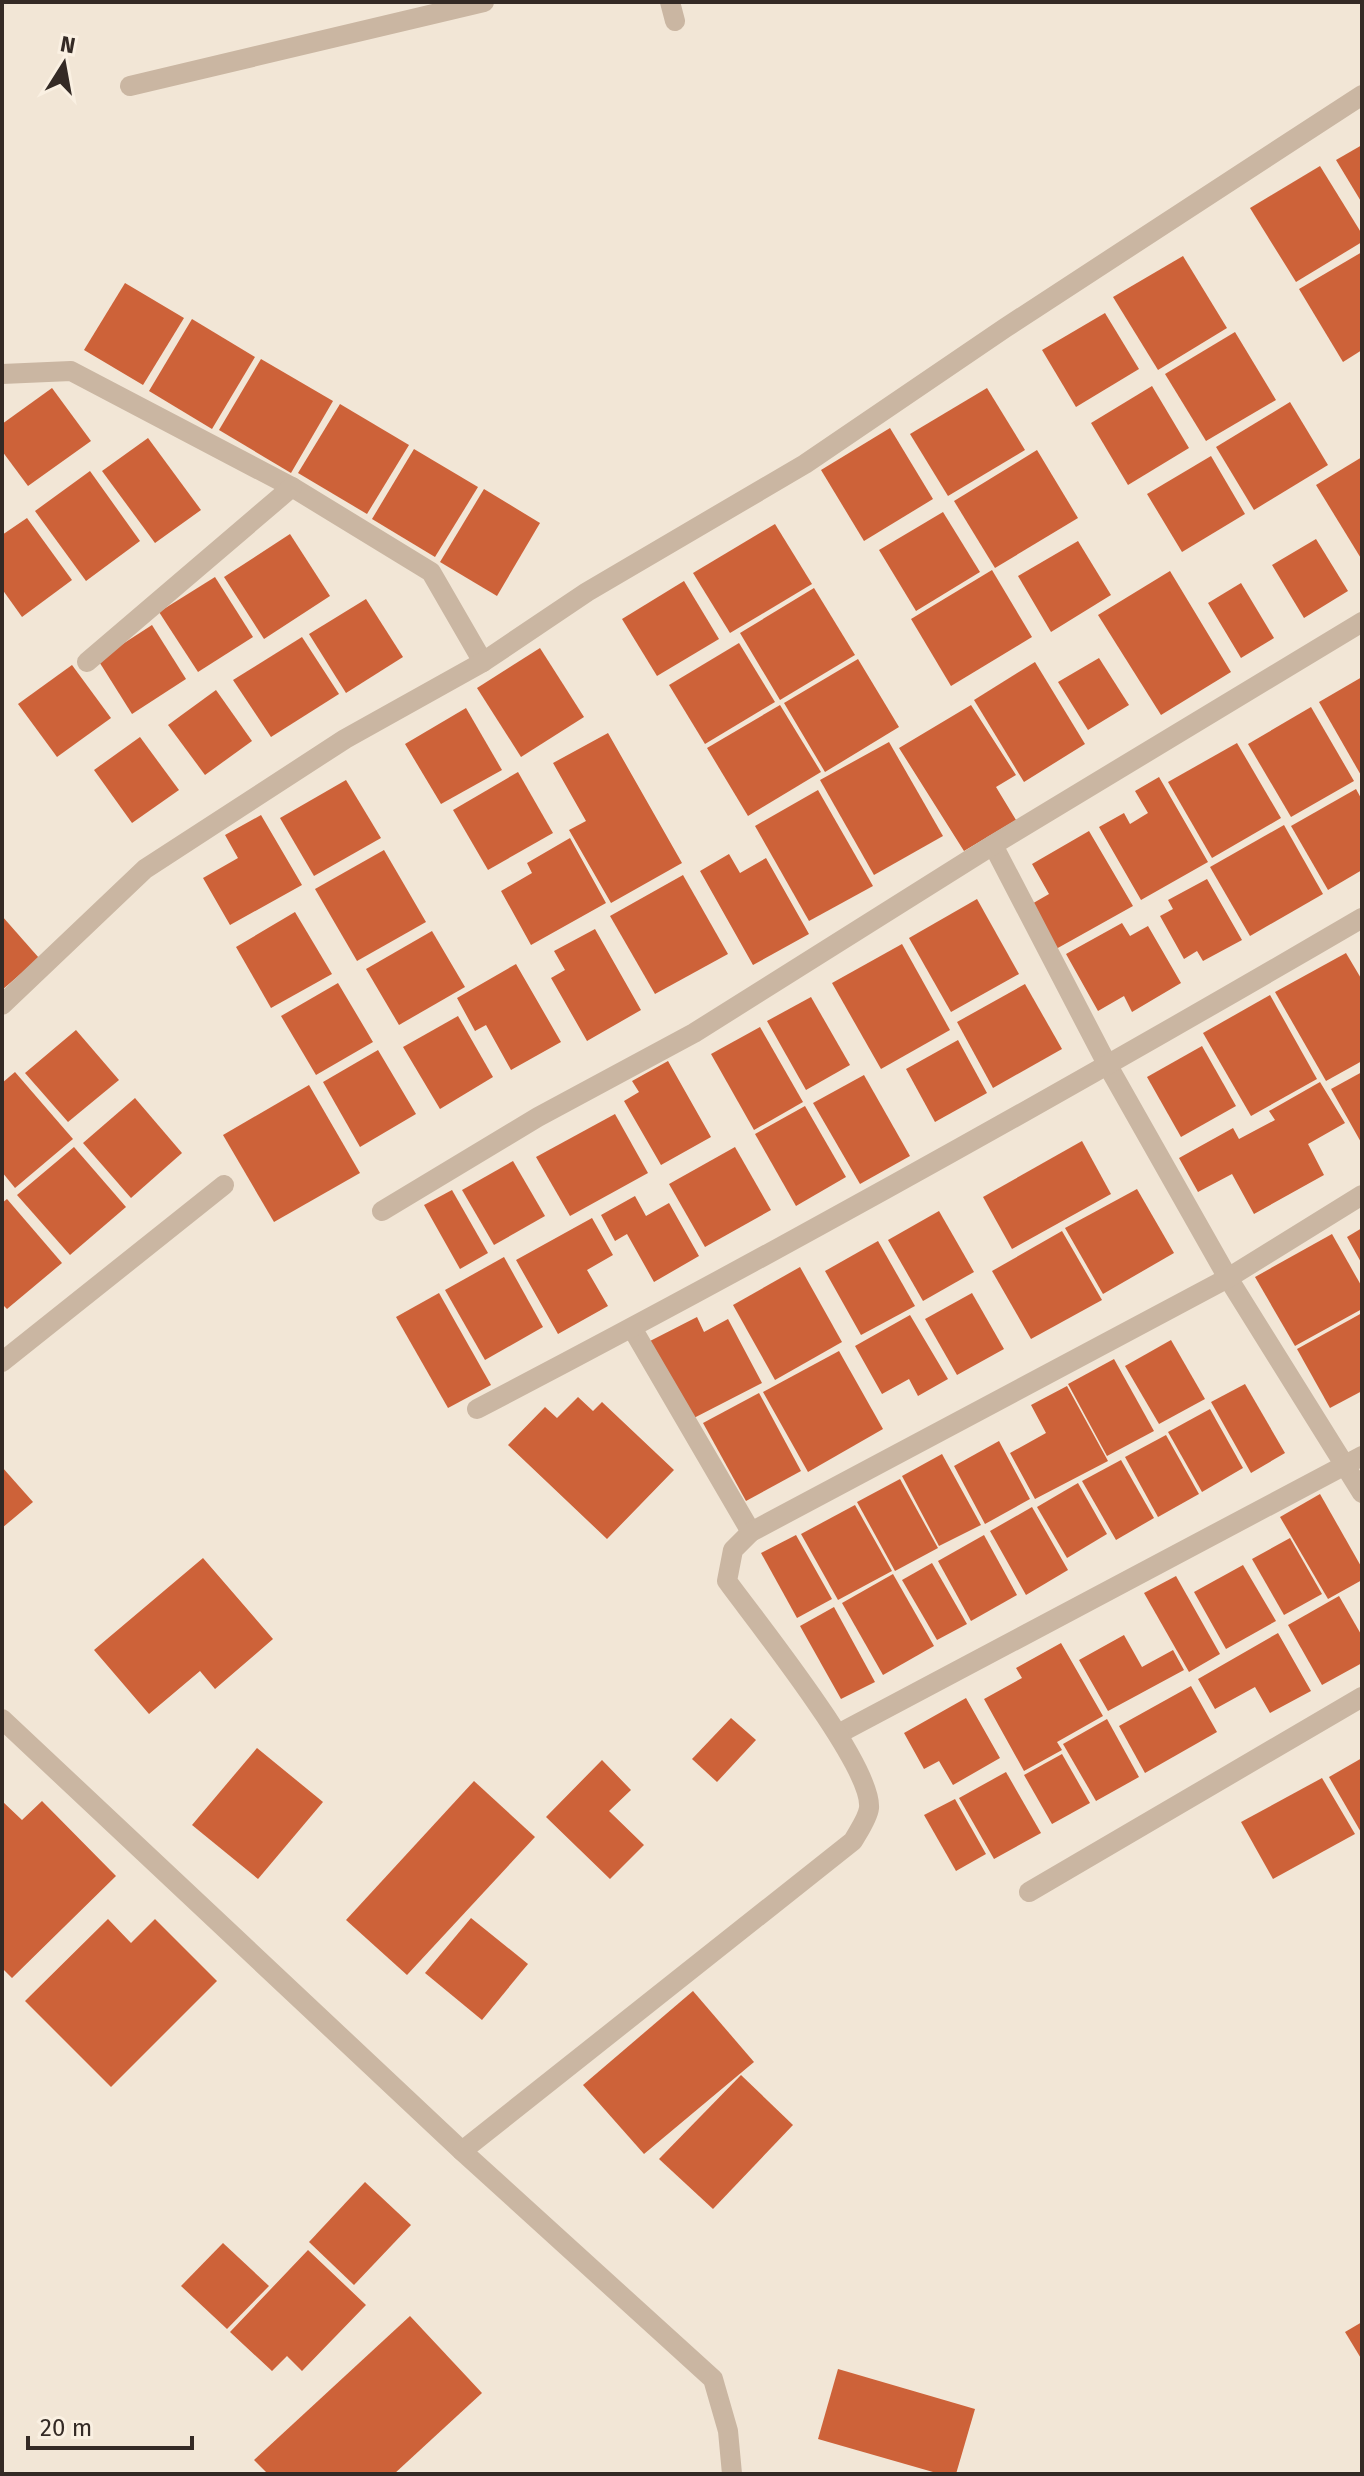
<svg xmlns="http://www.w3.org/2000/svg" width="1364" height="2476" viewBox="0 0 1364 2476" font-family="'Fira Sans',sans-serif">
  <rect width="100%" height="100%" fill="#f2e6d6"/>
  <g fill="#cd6239">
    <path d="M1362 145V203L1336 160Z"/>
    <path d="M1320 166 1362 234V242L1296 282 1250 208Z"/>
    <path d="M1362 252V350L1343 362 1299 289Z"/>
    <path d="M1183 256 1227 328 1158 370 1113 297Z"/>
    <path d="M125 283 184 318 143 385 84 350Z"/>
    <path d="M1105 313 1139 369 1076 407 1042 350Z"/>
    <path d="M192 319 255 357 212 429 149 391Z"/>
    <path d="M1235 332 1276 400 1206 441 1165 374Z"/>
    <path d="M261 359 333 401 291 473 219 430Z"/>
    <path d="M1152 386 1189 448 1128 485 1091 423Z"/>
    <path d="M52 388 91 441 28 486 2 451V424Z"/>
    <path d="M987 388 1025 450 948 496 910 434Z"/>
    <path d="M1290 402 1328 465 1254 510 1216 447Z"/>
    <path d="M340 404 409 445 367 514 298 473Z"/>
    <path d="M890 428 933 499 864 541 821 470Z"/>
    <path d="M148 438 201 510 155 543 102 471Z"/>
    <path d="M414 449 478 487 435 557 372 519Z"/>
    <path d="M1037 450 1078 518 995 568 954 501Z"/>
    <path d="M1211 456 1245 514 1182 552 1147 494Z"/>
    <path d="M1362 457V560L1316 485Z"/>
    <path d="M90 471 140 541 86 581 35 511Z"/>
    <path d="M484 489 540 523 497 596 440 562Z"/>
    <path d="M943 512 980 572 916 611 879 550Z"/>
    <path d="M27 518 72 580 22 617 2 589V535Z"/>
    <path d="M775 524 812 584 730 633 693 573Z"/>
    <path d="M290 534 330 596 264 639 224 577Z"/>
    <path d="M1316 539 1348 591 1304 618 1272 565Z"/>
    <path d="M1078 541 1111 595 1051 632 1018 576Z"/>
    <path d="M992 570 1032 637 951 686 911 619Z"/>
    <path d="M1170 571 1231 672 1161 715 1098 615Z"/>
    <path d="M215 577 253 637 198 672 159 612Z"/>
    <path d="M684 581 719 639 657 676 622 619Z"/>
    <path d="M1241 583 1274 638 1241 658 1208 603Z"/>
    <path d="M814 588 855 655 780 700 740 633Z"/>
    <path d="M366 599 403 657 346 693 309 634Z"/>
    <path d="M152 625 186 679 132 714 98 660Z"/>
    <path d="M302 637 339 694 271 737 233 680Z"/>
    <path d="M739 643 775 702 705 744 669 685Z"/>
    <path d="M540 648 584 717 521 757 477 688Z"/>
    <path d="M1099 658 1129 705 1088 730 1058 682Z"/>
    <path d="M858 659 899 727 825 772 784 703Z"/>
    <path d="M1035 662 1085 744 1024 782 974 700Z"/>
    <path d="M72 665 111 718 57 757 18 704Z"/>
    <path d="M1362 677V777L1319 702Z"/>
    <path d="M216 690 252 741 205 775 168 725Z"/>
    <path d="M780 705 821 772 748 816 707 748Z"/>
    <path d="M971 705 1016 775 996 787 1016 820 964 851 899 748Z"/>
    <path d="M1311 707 1354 781 1291 817 1248 744Z"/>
    <path d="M466 708 502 770 441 804 405 744Z"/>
    <path d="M608 733 682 863 611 903 569 830 586 821 553 763Z"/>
    <path d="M140 737 179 790 132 823 94 770Z"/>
    <path d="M889 742 943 836 874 875 820 780Z"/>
    <path d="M1237 743 1281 818 1212 858 1168 782Z"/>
    <path d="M518 772 553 833 488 870 453 810Z"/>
    <path d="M1159 777 1208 862 1141 900 1099 827 1124 813 1130 824 1148 813 1135 791Z"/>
    <path d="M346 780 381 838 314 876 280 818Z"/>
    <path d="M1356 789 1362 800V870L1328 890 1291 826Z"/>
    <path d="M818 790 873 886 809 921 755 826Z"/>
    <path d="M261 815 302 885 230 925 203 878 238 858 225 835Z"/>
    <path d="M1284 825 1323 894 1250 936 1210 867Z"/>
    <path d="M1089 831 1133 906 1056 949 1030 905 1049 894 1032 864Z"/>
    <path d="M570 838 606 903 531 945 501 891 532 873 527 863Z"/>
    <path d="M384 850 426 922 357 961 315 889Z"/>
    <path d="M729 854 740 873 766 858 809 934 753 965 700 871Z"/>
    <path d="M683 875 728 954 655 994 610 916Z"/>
    <path d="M1207 879 1242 940 1203 961 1197 951 1184 959 1160 916 1173 909 1168 900Z"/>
    <path d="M977 899 1019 974 951 1012 909 938Z"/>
    <path d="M295 912 332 974 271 1008 236 947Z"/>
    <path d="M2 916 39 958 2 990Z"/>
    <path d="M1122 923 1130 936 1148 926 1181 983 1132 1012 1124 996 1098 1011 1066 954Z"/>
    <path d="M595 929 641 1010 587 1041 551 978 565 970 554 951Z"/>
    <path d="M432 931 465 987 399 1025 366 969Z"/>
    <path d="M902 944 950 1030 881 1069 832 983Z"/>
    <path d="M1346 953 1362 980V1061L1326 1081 1275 992Z"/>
    <path d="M516 964 561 1042 511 1070 486 1025 475 1031 457 998Z"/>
    <path d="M338 983 373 1042 316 1075 281 1016Z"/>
    <path d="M1025 984 1062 1049 993 1088 957 1022Z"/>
    <path d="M1270 995 1317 1079 1251 1116 1203 1033Z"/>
    <path d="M811 997 850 1065 806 1090 767 1021Z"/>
    <path d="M458 1016 493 1077 440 1109 403 1047Z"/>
    <path d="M760 1027 803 1102 754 1130 711 1054Z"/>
    <path d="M76 1030 119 1080 68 1122 25 1073Z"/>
    <path d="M958 1040 987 1093 935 1122 906 1069Z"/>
    <path d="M1202 1046 1236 1106 1181 1137 1147 1077Z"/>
    <path d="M378 1050 416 1114 360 1147 323 1082Z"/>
    <path d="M668 1061 711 1137 661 1165 624 1101 639 1092 632 1081Z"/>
    <path d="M15 1072 73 1139 15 1188 2 1172V1083Z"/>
    <path d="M1362 1072V1144L1331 1089Z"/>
    <path d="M864 1075 910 1156 860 1184 813 1103Z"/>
    <path d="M1320 1082 1345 1123 1308 1144 1324 1175 1254 1214 1232 1174 1198 1192 1179 1158 1233 1128 1239 1139 1275 1120 1269 1111Z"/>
    <path d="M309 1085 360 1173 274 1222 223 1135Z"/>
    <path d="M135 1098 182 1153 131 1198 83 1143Z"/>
    <path d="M805 1106 846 1177 796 1206 755 1134Z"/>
    <path d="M615 1114 648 1173 570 1216 536 1157Z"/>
    <path d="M1082 1141 1111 1194 1012 1249 983 1197Z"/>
    <path d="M74 1147 126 1207 70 1255 17 1195Z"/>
    <path d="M735 1147 771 1210 705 1247 669 1184Z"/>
    <path d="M513 1161 545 1216 494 1245 462 1190Z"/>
    <path d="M1137 1189 1174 1253 1103 1294 1065 1228Z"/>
    <path d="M452 1190 488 1253 460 1269 424 1205Z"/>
    <path d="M635 1196 646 1216 669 1203 699 1256 654 1282 627 1234 615 1241 601 1215Z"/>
    <path d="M7 1199 62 1263 7 1309 2 1304V1203Z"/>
    <path d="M939 1211 974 1272 923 1301 888 1240Z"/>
    <path d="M592 1218 613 1255 587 1270 608 1306 558 1334 516 1260Z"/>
    <path d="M1362 1228V1264L1347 1237Z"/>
    <path d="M1062 1231 1102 1300 1031 1339 992 1271Z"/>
    <path d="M1332 1234 1362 1287V1309L1295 1346 1255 1277Z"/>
    <path d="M878 1241 915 1306 861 1335 825 1271Z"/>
    <path d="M504 1257 543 1327 485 1360 445 1290Z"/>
    <path d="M800 1267 842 1342 775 1380 733 1305Z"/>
    <path d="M439 1293 491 1385 448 1408 396 1317Z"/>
    <path d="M972 1293 1004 1349 957 1375 925 1319Z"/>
    <path d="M1362 1313V1391L1330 1408 1297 1349Z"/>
    <path d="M910 1315 948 1379 918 1396 909 1379 882 1394 855 1346Z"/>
    <path d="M697 1317 704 1332 728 1319 762 1383 690 1420 650 1341Z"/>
    <path d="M1171 1340 1205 1399 1159 1424 1125 1366Z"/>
    <path d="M839 1351 883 1429 808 1472 763 1392Z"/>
    <path d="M1114 1359 1154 1431 1107 1456 1068 1384Z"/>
    <path d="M1245 1384 1285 1453 1251 1473 1211 1402Z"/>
    <path d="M1067 1386 1108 1461 1035 1499 1010 1453 1046 1433 1031 1405Z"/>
    <path d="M759 1393 801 1471 746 1501 703 1423Z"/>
    <path d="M578 1397 593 1411 602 1402 674 1470 607 1539 508 1445 545 1407 557 1418Z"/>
    <path d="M1210 1409 1243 1468 1202 1492 1168 1432Z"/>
    <path d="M1166 1435 1199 1494 1158 1517 1125 1457Z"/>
    <path d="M999 1441 1030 1499 985 1524 954 1466Z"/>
    <path d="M942 1454 981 1525 939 1546 902 1476Z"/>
    <path d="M1121 1460 1154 1518 1116 1540 1082 1481Z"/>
    <path d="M2 1467 33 1502 2 1528Z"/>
    <path d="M900 1479 938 1548 895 1571 857 1502Z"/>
    <path d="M1078 1483 1107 1534 1067 1558 1037 1507Z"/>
    <path d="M1320 1494 1362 1568V1580L1328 1599 1280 1517Z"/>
    <path d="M855 1505 892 1571 838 1600 801 1534Z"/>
    <path d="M1032 1507 1068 1570 1026 1595 990 1531Z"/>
    <path d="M796 1535 832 1599 797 1618 761 1553Z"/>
    <path d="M984 1535 1017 1595 971 1621 938 1561Z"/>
    <path d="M1290 1538 1322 1594 1284 1615 1252 1559Z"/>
    <path d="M203 1558 273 1639 215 1689 200 1671 149 1714 94 1650Z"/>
    <path d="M932 1563 967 1624 937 1640 902 1580Z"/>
    <path d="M1243 1565 1276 1621 1226 1649 1194 1592Z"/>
    <path d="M893 1574 934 1646 883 1675 842 1603Z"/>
    <path d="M1176 1576 1220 1654 1189 1672 1144 1593Z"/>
    <path d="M1339 1596 1362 1636V1663L1322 1685 1288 1625Z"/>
    <path d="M834 1607 875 1682 841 1699 800 1626Z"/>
    <path d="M1278 1633 1311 1691 1270 1713 1255 1687 1215 1709 1198 1679Z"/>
    <path d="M1124 1635 1142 1667 1173 1650 1184 1670 1108 1711 1079 1660Z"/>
    <path d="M1061 1643 1103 1716 1057 1742 1062 1750 1024 1771 984 1699 1022 1678 1016 1668Z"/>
    <path d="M1191 1686 1217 1732 1145 1773 1119 1726Z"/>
    <path d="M966 1698 1000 1758 953 1785 939 1761 924 1769 904 1733Z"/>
    <path d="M731 1718 756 1740 717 1782 692 1759Z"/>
    <path d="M1107 1719 1139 1777 1096 1801 1063 1744Z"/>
    <path d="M257 1748 323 1802 258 1879 192 1825Z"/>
    <path d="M1062 1754 1090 1803 1052 1824 1024 1775Z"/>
    <path d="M1362 1758V1834L1329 1777Z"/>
    <path d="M602 1760 631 1790 609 1811 644 1845 610 1879 546 1817Z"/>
    <path d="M1006 1772 1041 1833 994 1859 959 1798Z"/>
    <path d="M1322 1778 1355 1834 1273 1879 1241 1822Z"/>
    <path d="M474 1781 535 1837 407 1975 346 1920Z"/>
    <path d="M955 1799 986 1854 956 1871 924 1815Z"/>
    <path d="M2 1801 22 1820 42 1801 116 1876 12 1978 2 1968Z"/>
    <path d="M471 1918 528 1964 482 2020 425 1973Z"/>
    <path d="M108 1919 131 1943 155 1919 217 1981 111 2087 25 2001Z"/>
    <path d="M693 1991 754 2062 644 2154 583 2085Z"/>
    <path d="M741 2075 793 2125 713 2209 659 2159Z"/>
    <path d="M365 2182 411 2225 354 2285 309 2242Z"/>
    <path d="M223 2243 269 2286 227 2329 181 2286Z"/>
    <path d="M308 2250 366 2305 302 2371 287 2356 272 2371 230 2332Z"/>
    <path d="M410 2316 482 2393 394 2474H268L254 2460Z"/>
    <path d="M1362 2322V2360L1345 2332Z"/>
    <path d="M838 2369 975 2409 956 2474H940L818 2439Z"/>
  </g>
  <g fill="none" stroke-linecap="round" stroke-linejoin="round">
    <g stroke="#cab6a2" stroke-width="20">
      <path d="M670 2 675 21"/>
      <path d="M130 86 484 2"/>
      <path d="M2 374 71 371 292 487 431 572 483 662"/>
      <path d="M87 662 292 487"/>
      <path d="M993 845 1108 1066 1228 1278 1362 1493"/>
      <path d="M2 1005 145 869 345 739 483 662 587 592 805 464 1005 328 1362 95"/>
      <path d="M382 1211 538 1117 694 1033 993 845 1362 622"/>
      <path d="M632 1328 751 1532"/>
      <path d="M2 1362 224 1185"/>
      <path d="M477 1409C776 1253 1071 1088 1362 918"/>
      <path d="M2 1719 462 2151 713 2379 728 2431 732 2474"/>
      <path d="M838 1734 1362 1456"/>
      <path d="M1029 1892 1362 1697"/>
      <path d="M462 2151 853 1841C858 1832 868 1818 869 1808 873 1766 756 1621 727 1581L733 1550 751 1532 1228 1278 1362 1195"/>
    </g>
  </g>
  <rect width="1364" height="2476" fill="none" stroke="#342a25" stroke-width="8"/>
  <g transform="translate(64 64) rotate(11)" stroke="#faf0e2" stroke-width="6" paint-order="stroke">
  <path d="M0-6L14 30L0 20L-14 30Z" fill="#342a25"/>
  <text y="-12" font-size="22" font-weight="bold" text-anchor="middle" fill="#342a25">N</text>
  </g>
  <path d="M28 2436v12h164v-12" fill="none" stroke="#342a25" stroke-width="4"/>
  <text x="40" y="2436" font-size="24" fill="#342a25" stroke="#faf0e2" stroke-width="6" paint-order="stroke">20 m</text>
</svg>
